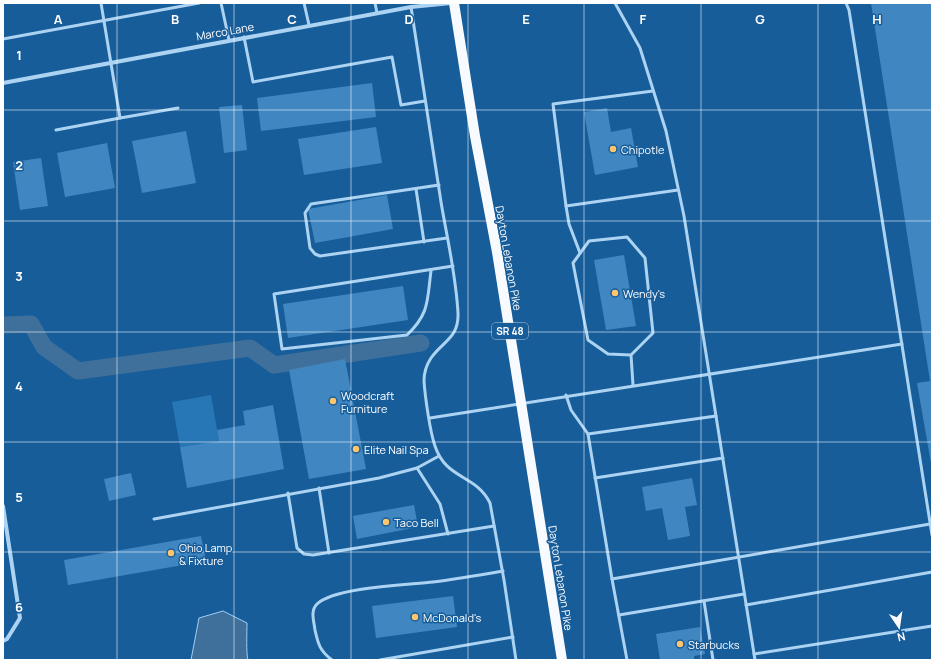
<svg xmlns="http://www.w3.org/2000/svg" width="935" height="663" viewBox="0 0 935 663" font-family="Manrope,sans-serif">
  <rect width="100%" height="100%" fill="#175d9a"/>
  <path fill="#2776b6" d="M211 395 219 441 180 447 172 402Z"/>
  <path fill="#3f709b" stroke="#9fcff4" d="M223 611 247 623C247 631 246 654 248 660H191L199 618Z"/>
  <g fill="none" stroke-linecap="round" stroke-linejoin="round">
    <path stroke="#3f709b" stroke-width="17" d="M3 325 31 324 44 347 78 371 250 348 274 365 421 343"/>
  </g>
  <g fill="#4086c1">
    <path d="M871 3H932V469L917 383 930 381Z"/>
    <path d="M372 83 376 117 261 131 257 98Z"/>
    <path d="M242 105 247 150 224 153 219 107Z"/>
    <path d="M607 108 611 132 631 128 638 167 595 175 584 112Z"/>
    <path d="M376 127 382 163 304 175 298 139Z"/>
    <path d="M186 131 196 183 142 193 132 141Z"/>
    <path d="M107 143 115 188 65 197 57 153Z"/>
    <path d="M41 158 48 206 20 210 13 162Z"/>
    <path d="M387 195 393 229 315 243 308 209Z"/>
    <path d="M624 255 636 326 606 330 594 260Z"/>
    <path d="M403 286 408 320 288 338 283 304Z"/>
    <path d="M345 359 366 469 309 479 289 370Z"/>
    <path d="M273 405 284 469 187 488 180 447 219 441 217 430 245 425 243 411Z"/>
    <path d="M131 473 136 495 109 501 104 479Z"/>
    <path d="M692 478 697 505 685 507 690 536 668 540 662 508 646 511 642 487Z"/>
    <path d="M414 505 418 527 357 539 353 516Z"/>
    <path d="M201 536 206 561 68 585 64 560Z"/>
    <path d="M453 596 457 627 376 638 372 606Z"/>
    <path d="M700 627 705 654 694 656V660H660L656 634Z"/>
  </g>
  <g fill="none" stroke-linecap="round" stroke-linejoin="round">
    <g stroke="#acd3f2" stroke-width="3">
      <path d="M101 3 120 118 178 108"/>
      <path d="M221 3 229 40"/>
      <path d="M304 3 309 25"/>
      <path d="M375 3 377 13"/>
      <path d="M615 3 640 48 666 131 684 216 755 660"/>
      <path d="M846 3 849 10 932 535"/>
      <path d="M411 7C421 72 431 137 441 202 447 238 456 275 458 313 459 338 443 341 431 358 427 364 424 373 424 381 425 396 430 432 435 446 446 480 476 474 490 503L504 580 516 660"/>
      <path d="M244 37 253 82 392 57 401 105 425 101"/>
      <path d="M3 39 199 3"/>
      <path d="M653 91 553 104 566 206 678 190"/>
      <path d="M56 130 120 118"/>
      <path d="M439 185 311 204 305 213 310 248 315 254 320 256 447 238"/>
      <path d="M416 189 424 242"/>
      <path d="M566 206 569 224 580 253"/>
      <path d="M431 271C427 300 430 313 407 335L282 349 274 294 453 266"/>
      <path d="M631 355 608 354 588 340 573 263 589 241 627 237 645 258 653 333 631 355 633 385"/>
      <path d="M566 395 571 410 588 434 612 579 930 524"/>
      <path d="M430 418 902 344"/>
      <path d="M588 434 716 416"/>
      <path d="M417 468 440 504 448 534"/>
      <path d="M595 478 723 458"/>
      <path d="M319 488 329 553"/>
      <path d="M288 493 297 548 304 554 313 555 494 526"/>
      <path d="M154 519 379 478 417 468 439 456"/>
      <path d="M612 579 627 660"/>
      <path d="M704 601 713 660"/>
      <path d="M746 605 932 572"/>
      <path d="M619 615 744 594"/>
      <path d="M754 654 932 626"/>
      <path d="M332 660C320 651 318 644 315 630 314 621 310 611 317 604 335 587 407 585 433 582 457 579 480 575 503 571"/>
      <path d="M380 660 513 637"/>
    </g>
    <g stroke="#acd3f2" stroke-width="4">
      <path d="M3 83 411 7 451 3"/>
      <path d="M3 506 20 618 7 639 3 641"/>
    </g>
    <path stroke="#f7fbff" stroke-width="10" d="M454 3 475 136 497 252 562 660"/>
  </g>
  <path fill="none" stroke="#fff" stroke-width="1" stroke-opacity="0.55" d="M117 3V660M234 3V660M351 3V660M468 3V660M584 3V660M701 3V660M818 3V660M3 110H932M3 221H932M3 332H932M3 442H932M3 552H932"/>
  <g fill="#ffc66d" stroke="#175d9a" stroke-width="1.5">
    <circle cx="613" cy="149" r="4"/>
    <circle cx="615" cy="293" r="4"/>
    <circle cx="333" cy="401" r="4"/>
    <circle cx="356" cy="449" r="4"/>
    <circle cx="386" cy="522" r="4"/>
    <circle cx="171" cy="553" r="4"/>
    <circle cx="415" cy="617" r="4"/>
    <circle cx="680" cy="644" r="4"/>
  </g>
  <g text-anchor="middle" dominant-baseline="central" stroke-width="3" stroke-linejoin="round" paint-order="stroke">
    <rect fill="#175d9a" stroke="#b9cee1" stroke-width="1" x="492" y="323" width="36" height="16" rx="3"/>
    <g font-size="10" font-weight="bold" fill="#fff">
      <text x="510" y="331">SR 48</text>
    </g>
    <g font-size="11" fill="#fff" stroke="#175d9a">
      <text transform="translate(225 31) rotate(-10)">Marco Lane</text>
      <text transform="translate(509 258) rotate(80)">Dayton Lebanon Pike</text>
      <text transform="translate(561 578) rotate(81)">Dayton Lebanon Pike</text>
    </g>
    <g font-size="11" fill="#fff" stroke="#175d9a" text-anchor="start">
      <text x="621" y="149">Chipotle</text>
      <text x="623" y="293">Wendy's</text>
      <text x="341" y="395">Woodcraft<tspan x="341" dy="13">Furniture</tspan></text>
      <text x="364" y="449">Elite Nail Spa</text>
      <text x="394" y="522">Taco Bell</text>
      <text x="179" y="547">Ohio Lamp<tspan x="179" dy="13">&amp; Fixture</tspan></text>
      <text x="423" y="617">McDonald's</text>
      <text x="688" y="644">Starbucks</text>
    </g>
  </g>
  <g font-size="13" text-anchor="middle" font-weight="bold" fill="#fff" stroke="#175d9a" stroke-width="3" stroke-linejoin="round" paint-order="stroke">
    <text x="58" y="24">A</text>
    <text x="175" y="24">B</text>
    <text x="292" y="24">C</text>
    <text x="409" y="24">D</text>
    <text x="526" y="24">E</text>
    <text x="643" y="24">F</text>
    <text x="760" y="24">G</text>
    <text x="877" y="24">H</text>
    <text x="19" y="60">1</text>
    <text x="19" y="170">2</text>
    <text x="19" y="281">3</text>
    <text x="19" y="391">4</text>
    <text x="19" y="502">5</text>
    <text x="19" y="612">6</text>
  </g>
  <rect width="935" height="663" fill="none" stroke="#ffffff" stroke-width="8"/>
  <g transform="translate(899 627) rotate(167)" stroke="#175d9a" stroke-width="3" paint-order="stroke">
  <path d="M0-3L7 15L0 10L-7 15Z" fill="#ffffff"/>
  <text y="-6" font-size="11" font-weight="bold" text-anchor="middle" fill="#ffffff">N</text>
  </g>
</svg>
